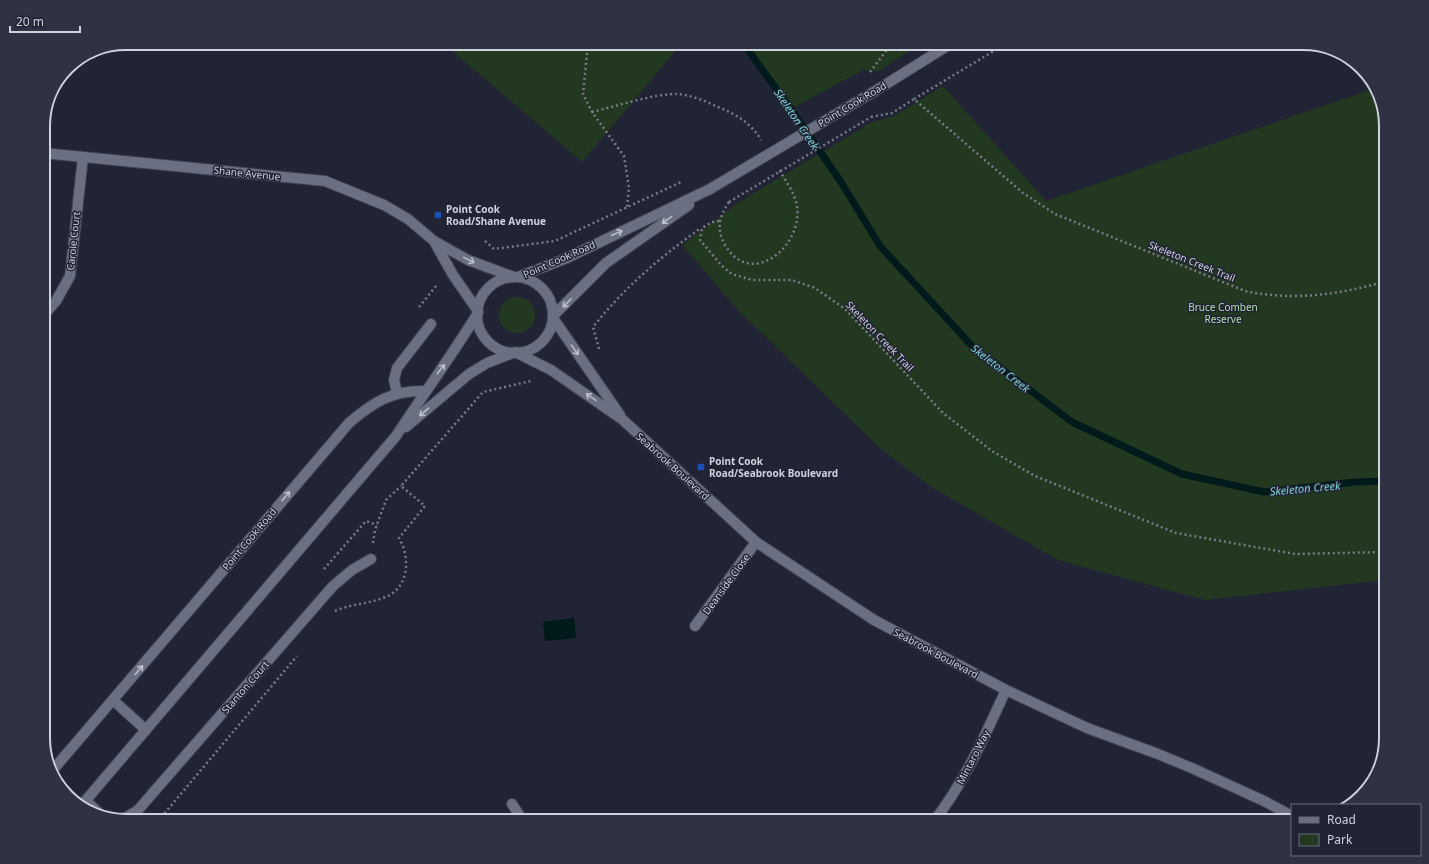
<svg xmlns="http://www.w3.org/2000/svg" width="1429" height="864" viewBox="0 0 1429 864" font-family="'Noto Sans',sans-serif">
  <rect width="100%" height="100%" fill="#212434"/>
  <g fill="#233820">
    <path d="M433 43H682L582 162 444 44Z"/>
    <path d="M743 43H920L880 71 863 70 791 109Z"/>
    <path d="M943 86 1046 201 1376 88 1386 121V580L1205 600 1058 560 933 488 881 449 739 311 682 245 739 202 872 122 894 116Z"/>
    <circle cx="517" cy="315" r="18"/>
  </g>
  <path fill="#00191a" d="M574 618 576 638 545 641 543 622Z"/>
  <g fill="none" stroke-linecap="round" stroke-linejoin="round">
    <path stroke="#00191a" stroke-width="7" d="M743 43 791 109 841 182 880 246 973 347 1072 422 1182 474 1264 492 1355 482 1386 481"/>
    <g stroke="#3e404e" stroke-width="12">
      <g id="lane">
        <path d="M397 393 394 380 397 368 431 324"/>
        <path d="M113 700 146 730"/>
        <path d="M52 771 349 423C373 402 393 390 426 391"/>
      </g>
    </g>
    <g stroke="#3e404e" stroke-width="12">
      <g id="street">
        <path d="M43 316 56 301 70 276 83 157"/>
        <path d="M695 626 756 542"/>
        <path d="M86 801 100 814"/>
        <path d="M512 804 523 821"/>
        <path d="M122 820 138 810 333 586 352 570 371 559"/>
        <path d="M934 821C965 782 985 735 1006 690"/>
      </g>
    </g>
    <g stroke="#3e404e" stroke-width="12">
      <g id="secondary">
        <path d="M875 91 952 43"/>
        <path d="M43 153 325 181 384 205 408 219 434 241 468 260 514 277"/>
        <path d="M434 241 453 275 478 311"/>
        <path d="M518 277 567 258 710 189"/>
        <circle cx="515" cy="315" r="38"/>
        <path d="M553 316 606 263 689 205"/>
        <path d="M553 318 620 415"/>
        <path d="M515 352 551 370 623 420 756 542 874 620 1006 690 1087 728 1158 754 1194 769 1264 801 1292 816"/>
        <path d="M406 427 469 374 487 363 513 353"/>
        <path d="M81 806 396 436C423 395 452 355 478 313"/>
      </g>
    </g>
    <g stroke="#787b88" stroke-width="2.5" stroke-dasharray="2 3" stroke-linecap="butt">
      <path d="M588 43 583 94 592 112 624 156 629 188 627 207"/>
      <path d="M870 72 892 43"/>
      <path d="M914 99 1007 43"/>
      <path d="M592 112C613 107 657 93 677 94 691 95 705 101 718 107 737 115 750 122 761 140"/>
      <path d="M871 117 892 113 914 99 1023 193 1055 214 1245 291C1293 301 1339 295 1386 281"/>
      <path d="M729 202C719 217 716 229 725 245 751 289 803 247 797 206 795 193 785 180 778 168"/>
      <path d="M719 221 712 222 702 228 700 240 722 266 732 274 752 280H792L815 288 845 309 943 413 992 451 1035 476 1176 533 1295 554 1386 552"/>
      <path d="M485 241 494 249 555 241 681 182"/>
      <path d="M419 307 436 286"/>
      <path d="M599 349 593 327C624 288 660 257 701 228"/>
      <path d="M373 543 375 530 386 500 401 486"/>
      <path d="M324 569 366 521 377 525"/>
      <path d="M335 611C351 604 367 604 383 598 409 590 411 558 399 538L425 506 401 486 483 392 531 381"/>
      <path d="M158 821 297 656"/>
    </g>
    <use href="#lane" stroke="#6a6f82" stroke-width="10"/>
    <use href="#street" stroke="#6a6f82" stroke-width="10"/>
    <use href="#secondary" stroke="#6a6f82" stroke-width="10"/>
    <g stroke="#3e404e" stroke-width="12" stroke-linecap="butt">
      <path id="secondary-bridge" d="M710 189 875 91"/>
    </g>
    <path stroke="#787b88" stroke-width="2.5" stroke-dasharray="2 3" stroke-linecap="butt" d="M729 202 871 117"/>
    <use href="#secondary-bridge" stroke="#6a6f82" stroke-width="10"/>
  </g>
  <defs><path id="oneway-shaft" d="M-6 0H5M1.5-3L5.5 0L1.5 3" fill="none" stroke-width="1.6" stroke-linecap="round" stroke-linejoin="round"/></defs>
  <g stroke="#bbbecb">
    <use href="#oneway-shaft" transform="translate(667 220) rotate(144)"/>
    <use href="#oneway-shaft" transform="translate(617 233) rotate(-25)"/>
    <use href="#oneway-shaft" transform="translate(469 260) rotate(26)"/>
    <use href="#oneway-shaft" transform="translate(567 303) rotate(134)"/>
    <use href="#oneway-shaft" transform="translate(575 350) rotate(55)"/>
    <use href="#oneway-shaft" transform="translate(441 369) rotate(-52)"/>
    <use href="#oneway-shaft" transform="translate(591 397) rotate(-145)"/>
    <use href="#oneway-shaft" transform="translate(424 412) rotate(139)"/>
    <use href="#oneway-shaft" transform="translate(286 496) rotate(-50)"/>
    <use href="#oneway-shaft" transform="translate(139 670) rotate(-50)"/>
  </g>
  <g fill="#1a4fb4" stroke="#212434" stroke-width="1.5">
    <rect x="434" y="211" width="8" height="8" rx="2"/>
    <rect x="697" y="463" width="8" height="8" rx="2"/>
  </g>
  <g text-anchor="middle" dominant-baseline="central" stroke-width="3" stroke-linejoin="round" paint-order="stroke">
    <g font-size="10" fill="#cfd2dd" stroke="#212434">
      <text transform="translate(852 104) rotate(-31)">Point Cook Road</text>
      <text transform="translate(247 173) rotate(6)">Shane Avenue</text>
      <text transform="translate(73 241) rotate(-84)">Carole Court</text>
      <text transform="translate(559 259) rotate(-24)">Point Cook Road</text>
      <text transform="translate(1192 261) rotate(22)">Skeleton Creek Trail</text>
      <text transform="translate(880 336) rotate(46)">Skeleton Creek Trail</text>
      <text transform="translate(673 466) rotate(42)">Seabrook Boulevard</text>
      <text transform="translate(249 539) rotate(-50)">Point Cook Road</text>
      <text transform="translate(726 584) rotate(-54)">Deanside Close</text>
      <text transform="translate(936 653) rotate(28)">Seabrook Boulevard</text>
      <text transform="translate(245 687) rotate(-49)">Stanton Court</text>
      <text transform="translate(973 757) rotate(-63)">Mintaro Way</text>
    </g>
    <g font-size="10" font-weight="bold" fill="#cfd2dd" stroke="#212434" text-anchor="start">
      <text x="446" y="209">Point Cook<tspan x="446" dy="12">Road/Shane Avenue</tspan></text>
      <text x="709" y="461">Point Cook<tspan x="709" dy="12">Road/Seabrook Boulevard</tspan></text>
    </g>
    <g font-size="10" fill="#b2dfab" stroke="#212434">
      <text x="1223" y="307">Bruce Comben<tspan x="1223" dy="12">Reserve</tspan></text>
    </g>
    <g font-size="11" font-style="italic" fill="#7ad1d4" stroke="#212434">
      <text transform="translate(797 119) rotate(56)">Skeleton Creek</text>
      <text transform="translate(1001 368) rotate(38)">Skeleton Creek</text>
      <text transform="translate(1305 488) rotate(-5)">Skeleton Creek</text>
    </g>
  </g>
  <path d="M0 0H1429V864H0ZM126 50H1303A76 76 0 0 1 1379 126V738A76 76 0 0 1 1303 814H126A76 76 0 0 1 50 738V126A76 76 0 0 1 126 50Z" fill="#2f3242" fill-rule="evenodd"/>
  <path fill="none" stroke="#cfd2dd" stroke-width="2" d="M126 50H1303A76 76 0 0 1 1379 126V738A76 76 0 0 1 1303 814H126A76 76 0 0 1 50 738V126A76 76 0 0 1 126 50Z"/>
  <rect x="1291" y="804" width="130" height="52" fill="#212434" stroke="#676a78"/>
  <rect x="1299" y="817" width="20" height="6" fill="#6a6f82" stroke="#676a78"/>
  <text x="1327" y="824" font-size="12" fill="#cfd2dd">Road</text>
  <rect x="1299" y="834" width="20" height="12" fill="#233820" stroke="#676a78"/>
  <text x="1327" y="844" font-size="12" fill="#cfd2dd">Park</text>
  <path d="M10 26v6h70v-6" fill="none" stroke="#cfd2dd" stroke-width="2"/>
  <text x="16" y="26" font-size="12" fill="#cfd2dd" stroke="#212434" stroke-width="3" paint-order="stroke">20 m</text>
</svg>
